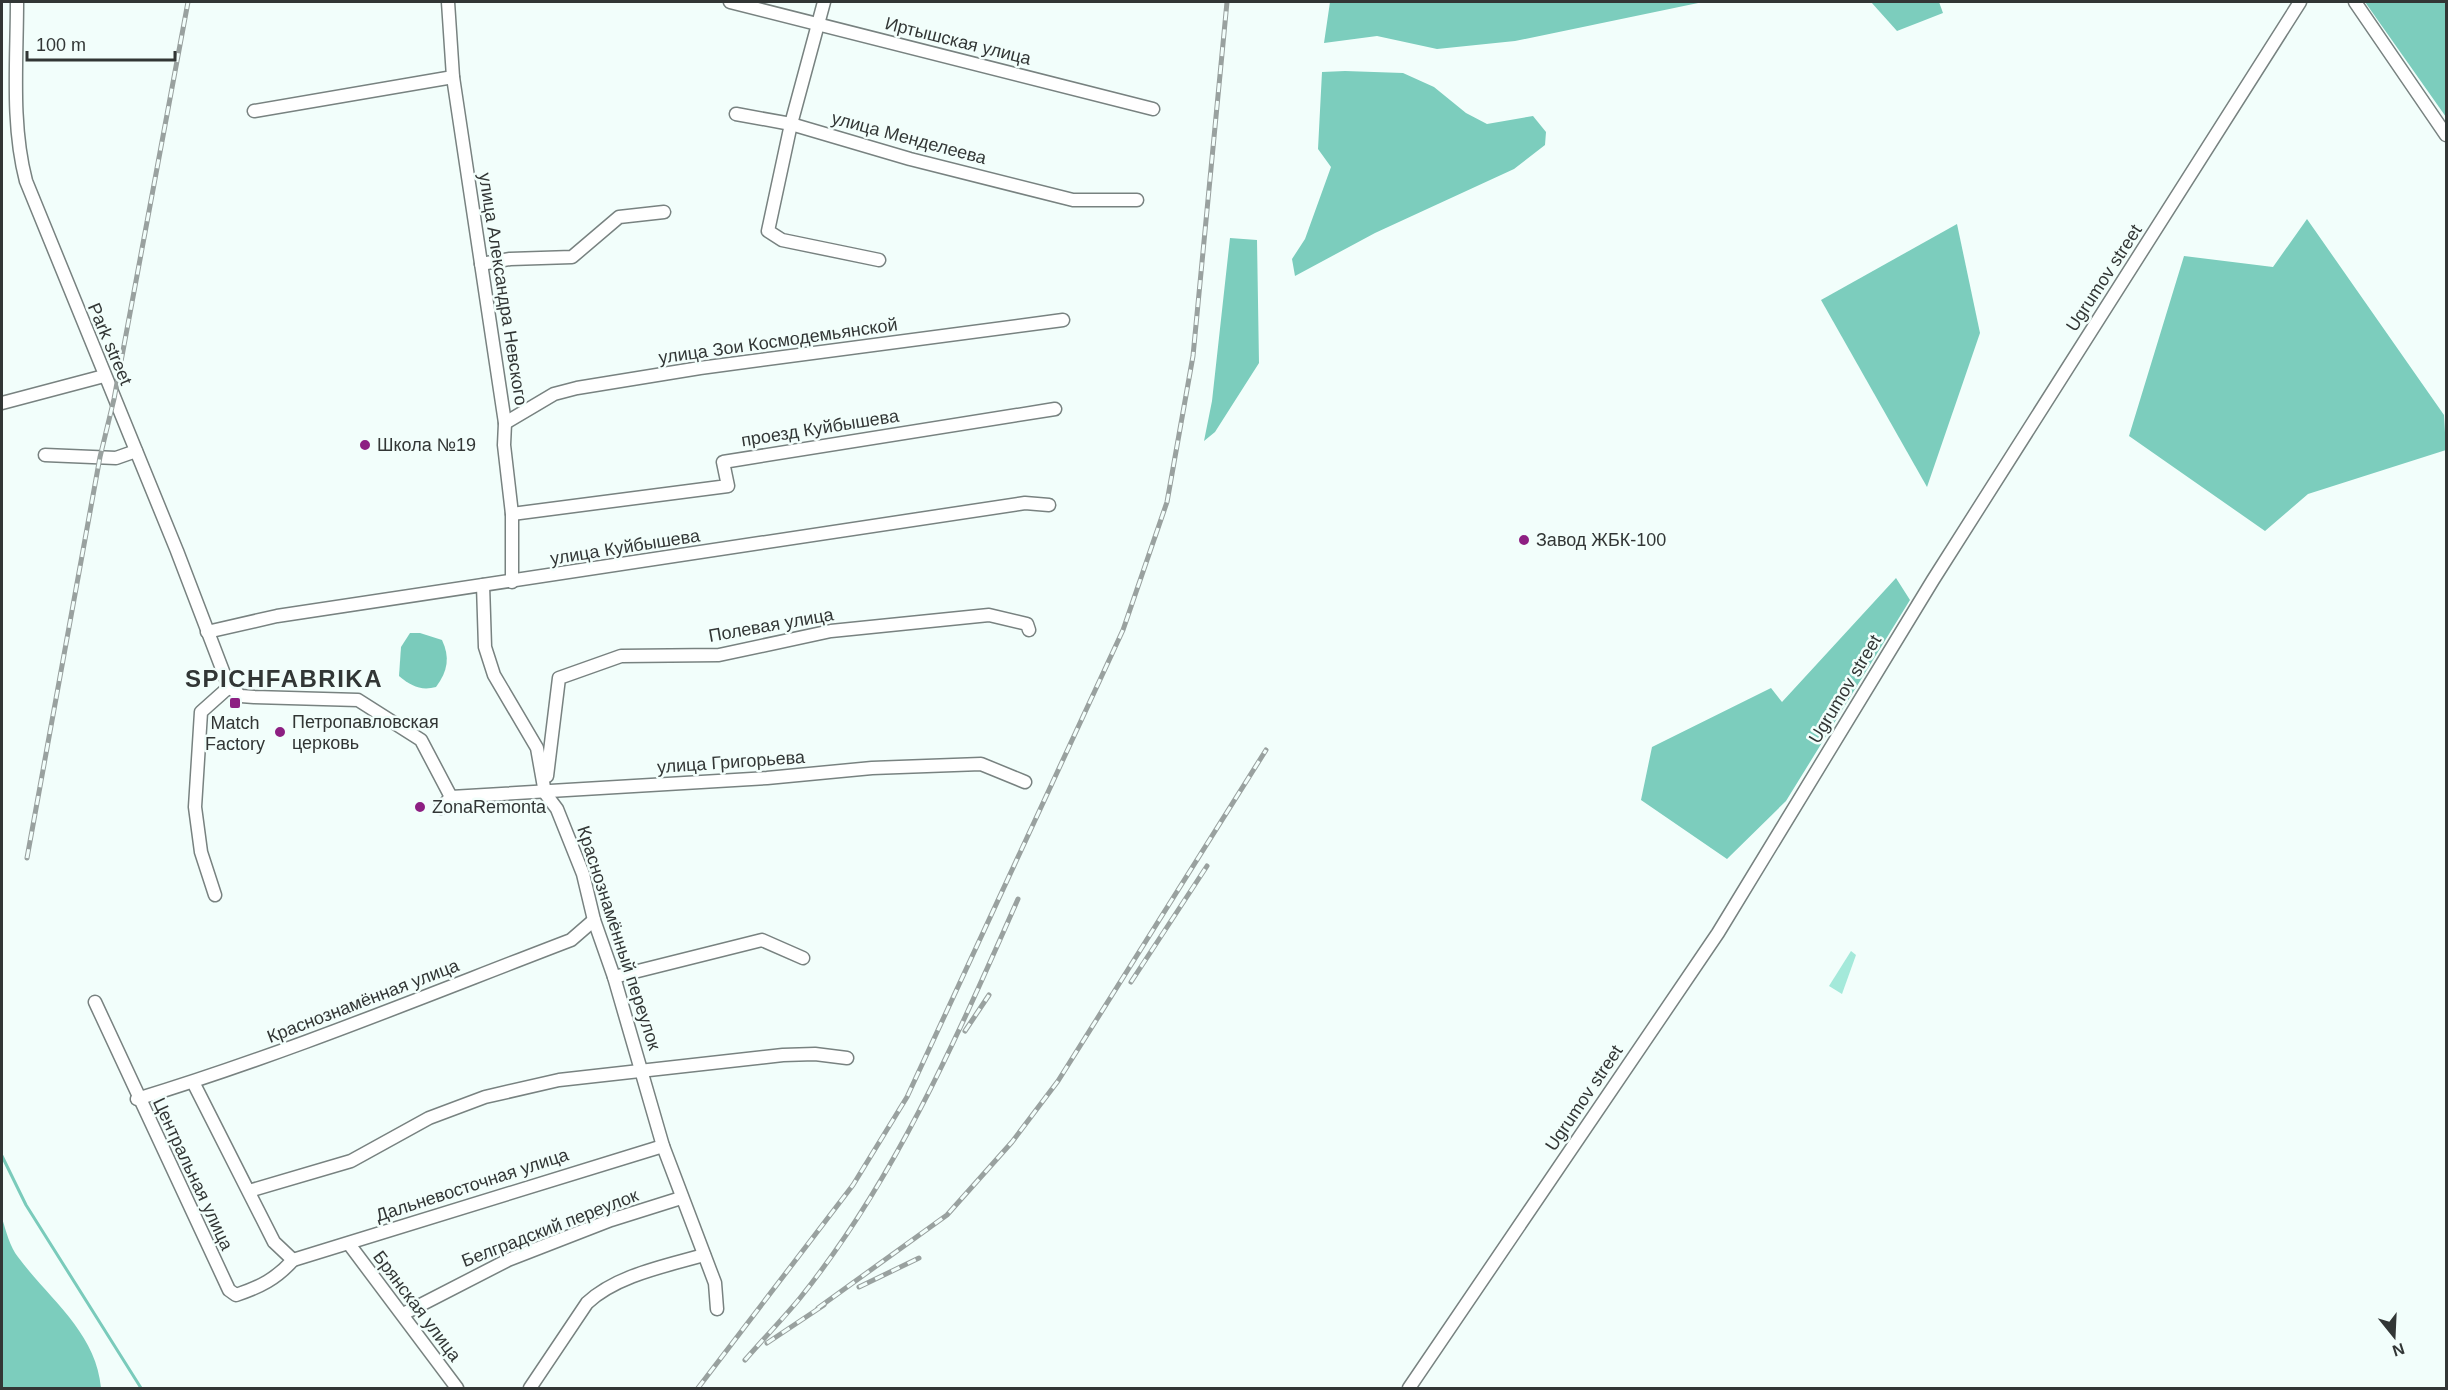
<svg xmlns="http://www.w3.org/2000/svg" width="2448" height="1390" viewBox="0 0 2448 1390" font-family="Arial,sans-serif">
  <rect width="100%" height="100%" fill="#f2fefb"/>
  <path fill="#a4e9da" d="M1851 951 1856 955 1842 994 1829 986Z"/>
  <g fill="#7ccdbd">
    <path d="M1330 2H1703L1515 41 1437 49 1377 36 1324 43Z"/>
    <path d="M1871 2H1939L1943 13 1897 31Z"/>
    <path d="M2365 2H2446V117Z"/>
    <path d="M1345 71 1403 73 1434 87 1466 113 1487 124 1533 116 1546 132 1545 145 1514 169 1375 233 1295 276 1292 259 1305 239 1331 167 1318 149 1322 72Z"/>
    <path d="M2307 219 2444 415 2446 450 2308 494 2265 531 2129 436 2184 256 2273 267Z"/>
    <path d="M1957 224 1980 333 1927 487 1821 300Z"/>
    <path d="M1230 238 1257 240 1259 363 1215 432 1204 441 1212 401Z"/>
    <path d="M1896 578 1910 600 1786 801 1727 859 1641 800 1652 747 1771 688 1782 702Z"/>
    <path d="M2 1218C6 1231 10 1247 18 1257 49 1299 96 1332 101 1388H2Z"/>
  </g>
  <path fill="#7acbbb" d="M410 633H420L442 640C450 657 448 671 436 687 421 691 411 686 399 676L401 647Z"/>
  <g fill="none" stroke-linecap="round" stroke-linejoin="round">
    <path stroke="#7acbbb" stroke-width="3" d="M2 1156 26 1205 141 1388"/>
    <g stroke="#788280" stroke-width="15">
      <g id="minor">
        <path d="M17 2C17 61 11 124 26 181L177 551 229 687"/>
        <path d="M448 2 453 77 505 423 504 445 512 514V582"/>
        <path d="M730 2 1153 109"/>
        <path d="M824 2 791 124 768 231 782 240 879 260"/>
        <path d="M2355 2 2446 135"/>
        <path d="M254 111 453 77"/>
        <path d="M736 114 791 124 910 159 1073 200H1137"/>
        <path d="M481 264 510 259 572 257 619 217 664 212"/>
        <path d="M2 403 104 376"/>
        <path d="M505 423 554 394 577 388 700 368 1063 320"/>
        <path d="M45 455 116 458 136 451"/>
        <path d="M512 514 728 486 723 462 1055 409"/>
        <path d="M483 585 485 647 494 675 537 748 545 793 557 809 583 874 594 920 614 977 663 1146 715 1283 717 1309"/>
        <path d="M207 632 277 616 1025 503 1049 505"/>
        <path d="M229 687 241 696 254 697 358 700 421 740 451 797"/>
        <path d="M547 776 559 678 621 656 719 655 831 631 989 615 1027 624 1029 630"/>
        <path d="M441 808 451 797 767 778 872 768 981 764 1025 782"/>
        <path d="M215 895 201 852 195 807 201 712 229 687"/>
        <path d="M614 977 762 940 803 958"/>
        <path d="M95 1002 229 1290 236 1295C260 1287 276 1279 293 1260"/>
        <path d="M193 1082 274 1242 293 1260"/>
        <path d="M137 1099C285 1054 427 995 571 940L594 920"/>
        <path d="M249 1191 351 1161 429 1118 485 1097 559 1080 783 1055 815 1054 847 1058"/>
        <path d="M349 1244 457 1388"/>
        <path d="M293 1260 663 1146"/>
        <path d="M403 1314 508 1260 611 1220 681 1198"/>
        <path d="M530 1388 587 1303C617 1275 666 1266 704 1255"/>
        <path d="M1409 1388 1718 933 1933 580 2300 2"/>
      </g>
    </g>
    <use href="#minor" stroke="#fff" stroke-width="12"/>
    <g stroke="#99a19f" stroke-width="5">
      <g id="rail">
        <path d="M27 858 100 457 114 399 188 2"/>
        <path d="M1131 982 1207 866"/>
        <path d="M965 1031 989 995"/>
        <path d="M859 1287 919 1258"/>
        <path d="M818 1308 947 1215 1012 1142 1058 1081 1266 750"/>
        <path d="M767 1343 824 1305"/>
        <path d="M745 1360C763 1339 782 1320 800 1298 895 1180 957 1037 1018 899"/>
        <path d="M698 1388 853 1185 907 1097 1123 630 1167 502 1193 356 1227 2"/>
      </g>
    </g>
    <use href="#rail" stroke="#f2fefb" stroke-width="3" stroke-dasharray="9" stroke-linecap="butt"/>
  </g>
  <g fill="#8d1f82" stroke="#f2fefb" stroke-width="2">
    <circle cx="365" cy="445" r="6"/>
    <circle cx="1524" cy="540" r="6"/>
    <rect x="229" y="697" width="12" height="12" rx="3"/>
    <circle cx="280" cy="732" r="6"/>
    <circle cx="420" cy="807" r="6"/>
  </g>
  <g text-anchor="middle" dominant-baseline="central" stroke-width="5" stroke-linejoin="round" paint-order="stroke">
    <g font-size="18" fill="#323635" stroke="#f2fefb">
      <text transform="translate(958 41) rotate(14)">Иртышская улица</text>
      <text transform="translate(909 138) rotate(15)">улица Менделеева</text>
      <text transform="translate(2104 278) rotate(-57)">Ugrumov street</text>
      <text transform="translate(503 289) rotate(81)">улица Александра Невского</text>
      <text transform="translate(778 341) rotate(-8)">улица Зои Космодемьянской</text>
      <text transform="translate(110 344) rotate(67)">Park street</text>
      <text transform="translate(820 428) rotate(-9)">проезд Куйбышева</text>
      <text transform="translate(625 547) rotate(-9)">улица Куйбышева</text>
      <text transform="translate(771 625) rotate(-10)">Полевая улица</text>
      <text transform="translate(1845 689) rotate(-59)">Ugrumov street</text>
      <text transform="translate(731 762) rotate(-4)">улица Григорьева</text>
      <text transform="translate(619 938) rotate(72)">Краснознамённый переулок</text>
      <text transform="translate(363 1001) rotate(-21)">Краснознамённая улица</text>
      <text transform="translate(1584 1098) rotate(-56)">Ugrumov street</text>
      <text transform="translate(193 1174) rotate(65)">Центральная улица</text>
      <text transform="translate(472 1185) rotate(-18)">Дальневосточная улица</text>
      <text transform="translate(550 1228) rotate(-21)">Белградский переулок</text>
      <text transform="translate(417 1306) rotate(53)">Брянская улица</text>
    </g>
    <g font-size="18" fill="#323635" stroke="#f2fefb" text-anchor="start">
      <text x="377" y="445">Школа №19</text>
      <text x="1536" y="540">Завод ЖБК-100</text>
      <text x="292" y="722">Петропавловская<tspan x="292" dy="21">церковь</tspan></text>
      <text x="235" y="723" text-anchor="middle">Match<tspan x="235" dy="21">Factory</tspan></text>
      <text x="432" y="807">ZonaRemonta</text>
    </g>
    <g font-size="24" font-weight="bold" letter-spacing="1.5" fill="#323635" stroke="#f2fefb">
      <text x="284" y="678">SPICHFABRIKA</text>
    </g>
  </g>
  <rect width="2448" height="1390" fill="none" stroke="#323635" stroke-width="6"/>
  <g transform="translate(2394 1336) rotate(162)" stroke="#f2fefb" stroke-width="4.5" paint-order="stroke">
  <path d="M0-4.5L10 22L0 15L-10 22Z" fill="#323635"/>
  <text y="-9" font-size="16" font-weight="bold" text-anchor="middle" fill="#323635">N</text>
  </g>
  <path d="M27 51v9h148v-9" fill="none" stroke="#323635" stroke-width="3"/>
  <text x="36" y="51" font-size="18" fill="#323635" stroke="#f2fefb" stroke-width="4.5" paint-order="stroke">100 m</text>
</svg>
